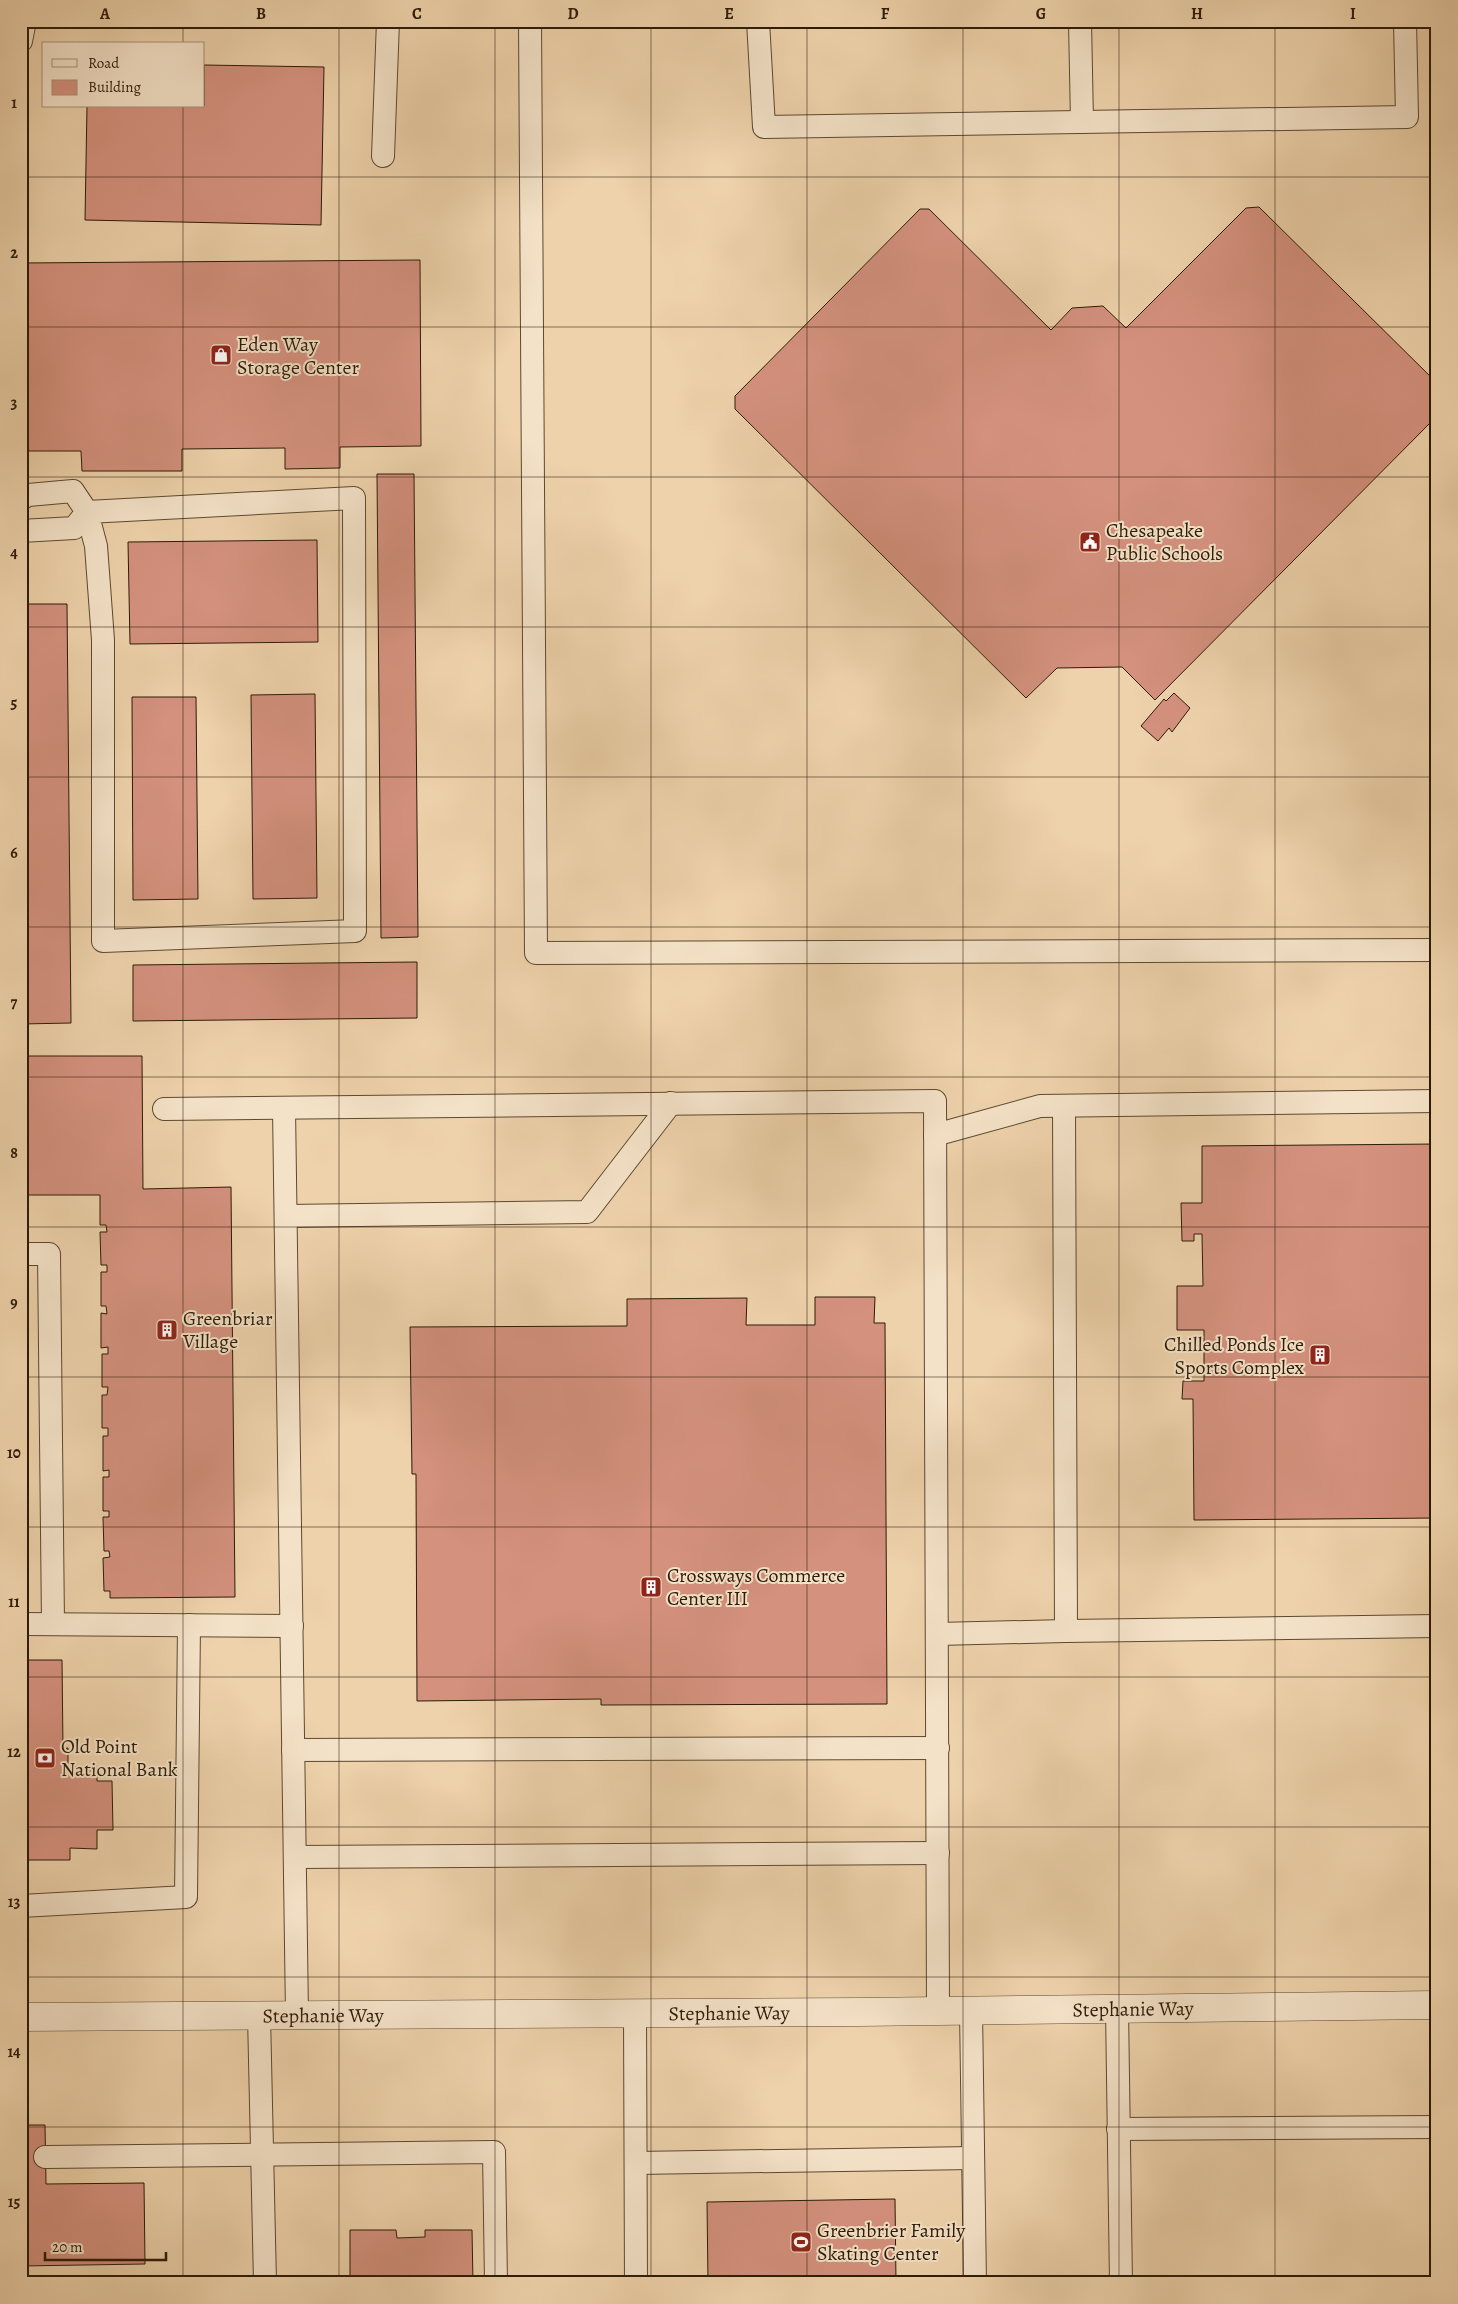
<svg xmlns="http://www.w3.org/2000/svg" width="1458" height="2304" viewBox="0 0 1458 2304" font-family="Alegreya,serif">
  <rect width="100%" height="100%" fill="#eed2ab"/>
  <filter id="stains"><feTurbulence type="fractalNoise" baseFrequency=".004" numOctaves="4"/><feColorMatrix values="0 0 0 0 .2 0 0 0 0 .09 0 0 0 0 .02 0 0 0 .5 -.17"/></filter>
  <radialGradient id="worn" r=".72"><stop offset=".6" stop-color="#630" stop-opacity="0"/><stop offset="1" stop-color="#630" stop-opacity=".3"/></radialGradient>
  <g fill="#d4917e" stroke="#2d1b07">
    <path d="M204 65 324 67 321 225 85 220 87 106H204Z"/>
    <path d="M1259 207 1437 383V416L1155 700 1122 667 1057 668 1026 698 735 409V396L920 209H929L1051 330 1072 308 1103 306 1126 328 1246 208Z"/>
    <path d="M420 260 421 446 340 447V468L285 469V448L182 449V471H82L81 451H21V263Z"/>
    <path d="M377 474H414L418 937 381 938Z"/>
    <path d="M317 540 318 642 130 644 128 542Z"/>
    <path d="M21 604H67L71 1023 21 1024Z"/>
    <path d="M1174 693 1190 708 1172 732 1169 728 1158 741 1141 726 1164 699 1166 701Z"/>
    <path d="M315 694 317 898 253 899 251 695Z"/>
    <path d="M132 697H196L198 899 133 900Z"/>
    <path d="M417 962V1018L133 1021V965Z"/>
    <path d="M21 1054V1056H142L143 1189 231 1187 235 1597 110 1598V1591H104L103 1558 110 1557 109 1551H104L103 1517H109V1511H103V1477H109V1470L103 1471V1436H108V1428H102V1395H107L108 1387H102V1354H108V1347L101 1348V1313L107 1314 106 1306H101V1272H107V1265H101L100 1232H107L106 1225H100V1195H21Z"/>
    <path d="M1437 1144V1518L1194 1520 1193 1399H1182L1183 1381H1204V1330H1177V1286H1203L1202 1234H1194V1241H1182L1181 1203H1202V1146Z"/>
    <path d="M815 1297H875L874 1323H885L887 1704 601 1705V1699L417 1701 416 1474H412L410 1327 627 1326V1299L747 1298 746 1325H815Z"/>
    <path d="M21 1660H62L63 1749 68 1748V1767H97V1781H112L113 1830H97V1849L70 1848V1860H21Z"/>
    <path d="M21 2125H45L46 2184 144 2183 145 2264 21 2266Z"/>
    <path d="M895 2199 896 2283H708L707 2202Z"/>
    <path d="M350 2230H396L397 2238 425 2237V2230H472L473 2283H350Z"/>
  </g>
  <g fill="none" stroke-linecap="round" stroke-linejoin="round">
    <g stroke="#5d4930" stroke-width="24">
      <g id="lane">
        <path d="M530 21 536 953 1437 950"/>
        <path d="M758 21 764 127 1407 117 1405 21"/>
        <path d="M1080 21 1082 122"/>
        <path d="M21 41 25 21"/>
        <path d="M383 156 388 21"/>
        <path d="M354 498 355 931 103 941V640L96 546 87 512Z"/>
        <path d="M21 499 28 495 73 491 87 512 74 528 21 531"/>
        <path d="M1064 1106 1066 1631 1437 1626"/>
        <path d="M284 1108 297 2015"/>
        <path d="M164 1109 935 1101 938 2011"/>
        <path d="M935 1135 1040 1106 1437 1101"/>
        <path d="M286 1216 587 1212 671 1103"/>
        <path d="M21 1254H49L53 1624"/>
        <path d="M21 1624 292 1626"/>
        <path d="M937 1634 1066 1631"/>
        <path d="M293 1750 938 1748"/>
        <path d="M295 1857 938 1853"/>
        <path d="M21 1906 186 1897 189 1625"/>
        <path d="M1117 2008 1121 2283"/>
        <path d="M971 2010 975 2283"/>
        <path d="M635 2013 636 2283"/>
        <path d="M259 2015 265 2283"/>
        <path d="M1118 2129 1437 2127"/>
        <path d="M45 2157 494 2152 496 2283"/>
        <path d="M636 2163 973 2158"/>
      </g>
    </g>
    <g stroke="#5d4930" stroke-width="29">
      <g id="street">
        <path id="s1" d="M21 2017 859 2012 1437 2005"/>
      </g>
    </g>
    <use href="#lane" stroke="#f4e2c8" stroke-width="22"/>
    <use href="#street" stroke="#f4e2c8" stroke-width="28"/>
  </g>
  <path fill="none" stroke="#2d1b07" stroke-width="1" stroke-opacity="0.55" d="M183 21V44M339 21V2283M495 21V2283M651 21V2283M807 21V2283M963 21V2283M1119 21V2283M1275 21V2283M183 106V2283M21 177H1437M21 327H1437M21 477H1437M21 627H1437M21 777H1437M21 927H1437M21 1077H1437M21 1227H1437M21 1377H1437M21 1527H1437M21 1677H1437M21 1827H1437M21 1977H1437M21 2127H1437"/>
  <defs>
    <g id="shop-square" transform="scale(1.125)"><rect x="-9" y="-9" width="18" height="18" rx="4" fill="#8f2418" stroke="#f4e2c8"/><path d="M-5-2.5h2.3a2.7 3.5 0 0 1 5.4 0H5L5.5 6h-11ZM-1.5-2.5h3a1.5 2.3 0 0 0-3 0Z" fill="#fff"/></g>
    <g id="civic-square" transform="scale(1.125)"><rect x="-9" y="-9" width="18" height="18" rx="4" fill="#8f2418" stroke="#f4e2c8"/><path d="M-.6-6.5H3V-4.5H.6V-3L4-1V1h2V6H-6V1h2V-1L-.6-3ZM-1.2 2.5V6h2.4V2.5Z" fill="#fff"/></g>
    <g id="building-square" transform="scale(1.125)"><rect x="-9" y="-9" width="18" height="18" rx="4" fill="#8f2418" stroke="#f4e2c8"/><path d="M-4-6H4V6H1V3H-1V6H-4ZM-2.5-4.3h1.7v1.8h-1.7ZM.8-4.3h1.7v1.8H.8ZM-2.5-1h1.7V.8h-1.7ZM.8-1h1.7V.8H.8Z" fill="#fff"/></g>
    <g id="bank-square" transform="scale(1.125)"><rect x="-9" y="-9" width="18" height="18" rx="4" fill="#8f2418" stroke="#f4e2c8"/><path d="M-6-4H6V4H-6ZM0-2.3a2.3 2.3 0 1 0 0 4.6a2.3 2.3 0 1 0 0-4.6Z" fill="#fff"/></g>
    <g id="stadium-square" transform="scale(1.125)"><rect x="-9" y="-9" width="18" height="18" rx="4" fill="#8f2418" stroke="#f4e2c8"/><path d="M0-5a6.5 5 0 1 0 0 10a6.5 5 0 1 0 0-10ZM-3.5-1.8h7v3.6h-7Z" fill="#fff"/></g>
  </defs>
  <g fill-rule="evenodd">
    <use href="#shop-square" x="221" y="355"/>
    <use href="#civic-square" x="1090" y="542"/>
    <use href="#building-square" x="167" y="1330"/>
    <use href="#building-square" x="1320" y="1355"/>
    <use href="#building-square" x="651" y="1587"/>
    <use href="#bank-square" x="45" y="1758"/>
    <use href="#stadium-square" x="801" y="2242"/>
  </g>
  <g text-anchor="middle" dominant-baseline="central" stroke-width="4" stroke-linejoin="round" paint-order="stroke">
    <g font-size="20" fill="#2d1b07" stroke="#f4e2c8" text-anchor="start">
      <text x="237" y="344">Eden Way<tspan x="237" dy="23">Storage Center</tspan></text>
      <text x="1106" y="530">Chesapeake<tspan x="1106" dy="23">Public Schools</tspan></text>
      <text x="183" y="1318">Greenbriar<tspan x="183" dy="23">Village</tspan></text>
      <text x="1304" y="1344" text-anchor="end">Chilled Ponds Ice<tspan x="1304" dy="23">Sports Complex</tspan></text>
      <text x="667" y="1575">Crossways Commerce<tspan x="667" dy="23">Center III</tspan></text>
      <text x="61" y="1746">Old Point<tspan x="61" dy="23">National Bank</tspan></text>
      <text x="817" y="2230">Greenbrier Family<tspan x="817" dy="23">Skating Center</tspan></text>
    </g>
    <g font-size="20" fill="#2d1b07" stroke="#f4e2c8">
      <text stroke="none"><textPath href="#s1" startOffset="1112">Stephanie Way</textPath></text>
      <text stroke="none"><textPath href="#s1" startOffset="708">Stephanie Way</textPath></text>
      <text stroke="none"><textPath href="#s1" startOffset="302">Stephanie Way</textPath></text>
    </g>
  </g>
  <rect width="1458" height="2304" fill="none" stroke="#eed2ab" stroke-width="55"/>
  <rect x="42" y="42" width="162" height="65" fill="#f4e2c8" stroke="#a4927b"/>
  <rect x="52" y="59" width="25" height="8" fill="#f4e2c8" stroke="#a4927b"/>
  <text x="88" y="68" font-size="15" fill="#2d1b07">Road</text>
  <rect x="52" y="80" width="25" height="15" fill="#d4917e" stroke="#a4927b"/>
  <text x="88" y="92" font-size="15" fill="#2d1b07">Building</text>
  <path d="M45 2252v8h121v-8" fill="none" stroke="#2d1b07" stroke-width="2.5"/>
  <text x="52" y="2252" font-size="15" fill="#2d1b07" stroke="#f4e2c8" stroke-width="4" paint-order="stroke">20 m</text>
  <rect x="28" y="28" width="1402" height="2248" fill="none" stroke="#2d1b07" stroke-width="2"/>
  <g font-size="16" text-anchor="middle" font-weight="bold" fill="#2d1b07">
    <text x="105" y="19">A</text>
    <text x="261" y="19">B</text>
    <text x="417" y="19">C</text>
    <text x="573" y="19">D</text>
    <text x="729" y="19">E</text>
    <text x="885" y="19">F</text>
    <text x="1041" y="19">G</text>
    <text x="1197" y="19">H</text>
    <text x="1353" y="19">I</text>
    <text x="14" y="108">1</text>
    <text x="14" y="258">2</text>
    <text x="14" y="408">3</text>
    <text x="14" y="558">4</text>
    <text x="14" y="708">5</text>
    <text x="14" y="858">6</text>
    <text x="14" y="1008">7</text>
    <text x="14" y="1158">8</text>
    <text x="14" y="1308">9</text>
    <text x="14" y="1458">10</text>
    <text x="14" y="1607">11</text>
    <text x="14" y="1757">12</text>
    <text x="14" y="1907">13</text>
    <text x="14" y="2057">14</text>
    <text x="14" y="2207">15</text>
  </g>
  <rect width="100%" height="100%" filter="url(#stains)"/>
  <rect width="100%" height="100%" fill="url(#worn)"/>
</svg>
